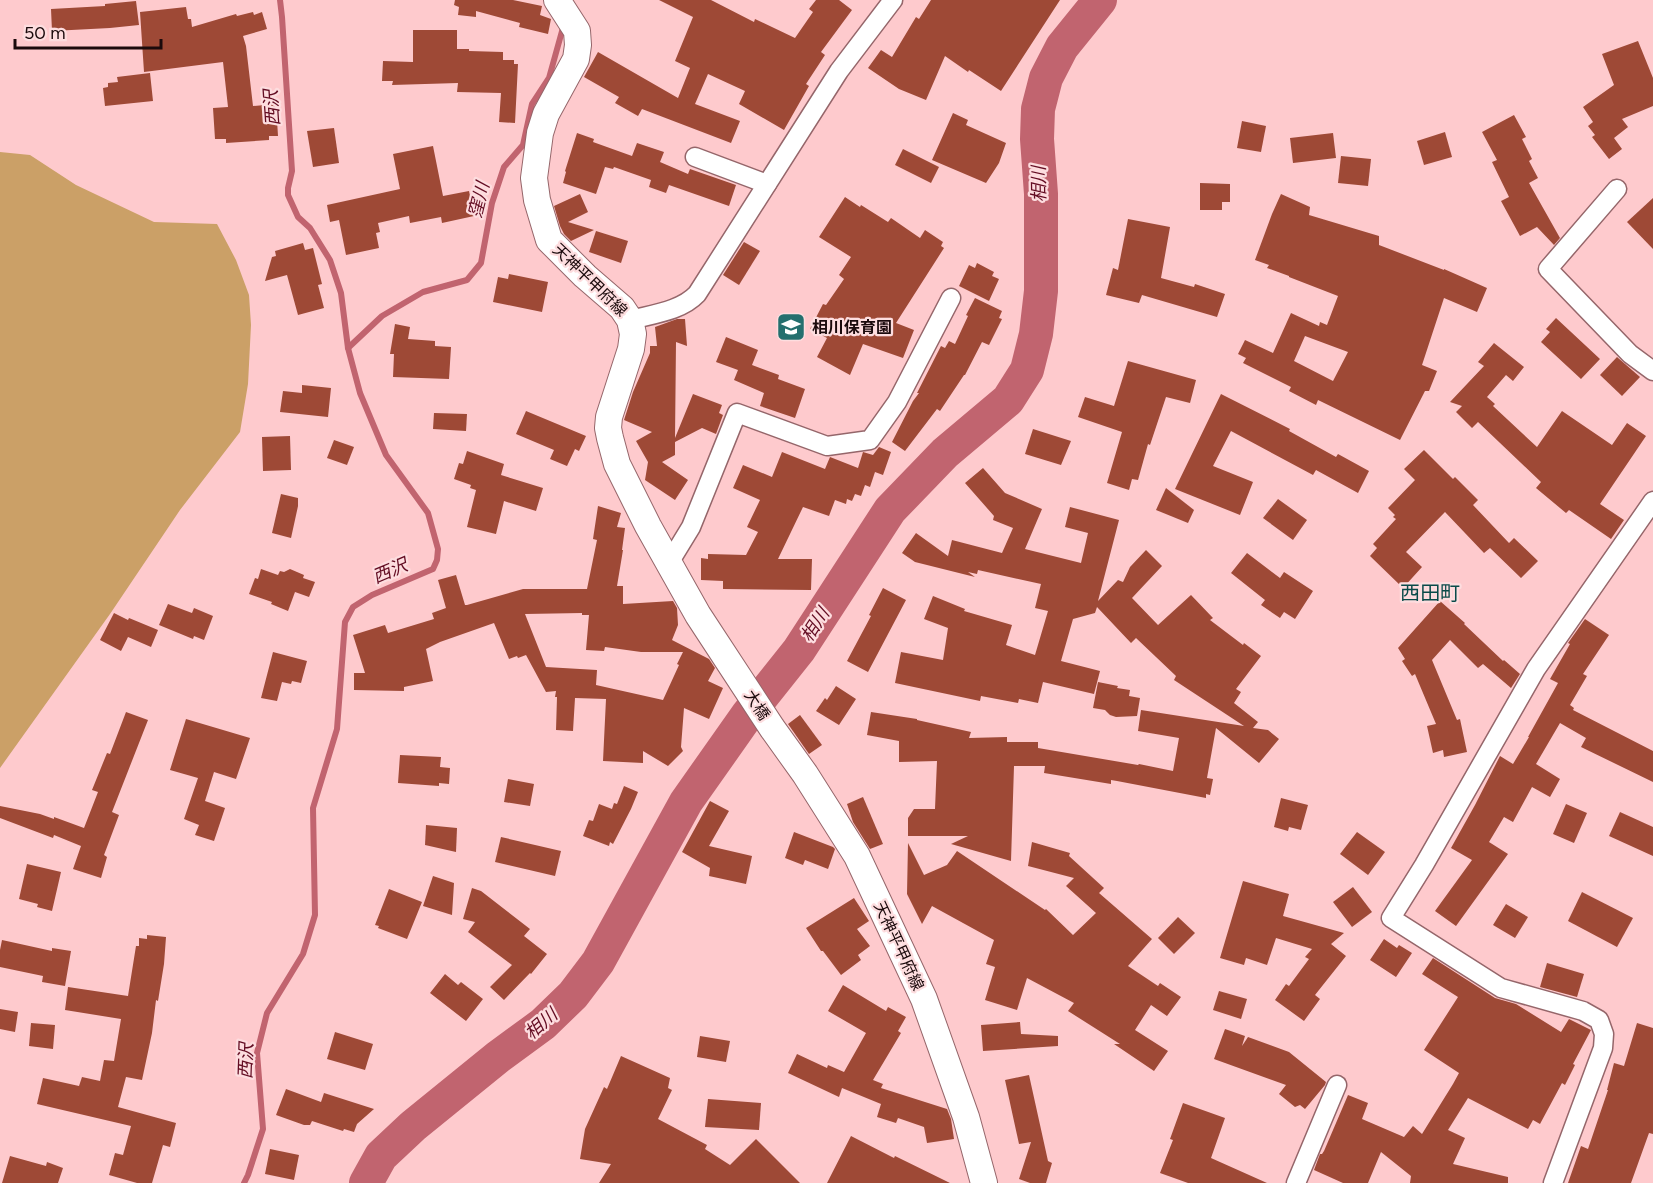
<svg xmlns="http://www.w3.org/2000/svg" width="1653" height="1183" viewBox="0 0 1653 1183" font-family="Figtree,'Noto Sans JP',sans-serif">
  <rect width="100%" height="100%" fill="#fecacd"/>
  <path fill="#cba067" d="M0 152 30 155 76 185 154 222 217 224 236 260 249 295 251 325 248 384 240 432 180 510 110 614 0 768Z"/>
  <g fill="none" stroke-linecap="round" stroke-linejoin="round">
    <g stroke="#c1646f" stroke-width="6">
      <path d="M348 348 382 316 423 292 467 280 481 263 492 203 504 167 523 145 532 104 549 78 564 24"/>
      <path d="M244 1183 248 1175 263 1129 257 1053 267 1013 303 954 315 915 313 808 337 729 345 622 353 607 372 595 433 569 437 560 438 549 428 513 386 455 360 393 348 348 341 293 330 260 310 228 298 217 288 195V188L292 171 282 17 280 0"/>
    </g>
    <path stroke="#c1646f" stroke-width="34" d="M366 1183 381 1156 413 1126 498 1057 543 1024 573 995 598 962 686 802 748 714 799 650 890 510 945 453 1008 400 1027 370 1036 334 1041 291V194L1037 139 1038 109 1046 78 1062 47 1100 0"/>
  </g>
  <g fill="#9e4936" fill-rule="evenodd">
    <path d="M455 0H513L542 6 540 15 551 19 548 34 519 27 520 23 476 11V17L458 15 459 7 454 5Z"/>
    <path d="M659 0H711L754 22 755 19 795 38 813 12 809 9 816 0H839L852 10 821 52 825 55 806 84 809 86 784 130 739 104 745 91 708 74 695 104 740 121 731 143 642 109 638 116 615 103 619 97 584 77 598 52 678 98 690 68 675 61 693 17Z"/>
    <path d="M931 0H1060L1001 91 969 70 968 72 945 56 926 100 899 89 868 68 881 50 892 57 916 17 919 19Z"/>
    <path d="M136 1 139 25 110 28 52 31 51 9 105 6V4Z"/>
    <path d="M186 7 188 19H191L192 27 236 14 237 16 253 12 254 15 262 12 267 29 243 36 246 46 253 106 276 104 278 136H269V140L226 143V139H215L213 108 228 107 223 62 144 72 140 12Z"/>
    <path d="M413 30H457V49H469V51L503 52V60H514V64H518L515 123 499 122 501 93 457 92 458 83 392 85 393 81H382L383 61 413 62Z"/>
    <path d="M1638 41 1653 78V106L1622 119 1628 127 1614 138 1622 149 1609 159 1592 137 1595 135 1588 126 1593 122 1583 107 1614 85 1602 54Z"/>
    <path d="M150 73 153 101 105 106 103 88 108 87V83L118 82 117 77Z"/>
    <path d="M953 113 968 120 966 125 1006 143 999 163 986 183 932 160Z"/>
    <path d="M1514 115 1526 137 1522 139 1532 159 1529 161 1538 178 1529 183 1560 238 1554 245 1537 227 1520 236 1501 201 1509 197 1492 162 1497 160 1482 132Z"/>
    <path d="M1242 121 1266 126 1261 152 1237 148Z"/>
    <path d="M334 128 339 163 313 167 307 131Z"/>
    <path d="M1445 132 1452 157 1424 165 1417 141Z"/>
    <path d="M577 133 594 139 593 142 632 156 637 143 664 152 660 162 688 174 690 169 736 185 729 206 669 185 666 193 649 187 651 180 614 167 613 169 605 167 596 194 563 183 566 172 565 171Z"/>
    <path d="M1333 133 1336 158 1293 163 1290 138Z"/>
    <path d="M433 146 443 196 469 191 474 216 442 223 441 217 410 223 409 216 378 223 380 232 376 233 379 248 346 255 339 220 330 222 327 205 400 189 393 154Z"/>
    <path d="M903 149 939 167 931 183 895 165Z"/>
    <path d="M1341 156 1371 159 1368 186 1338 183Z"/>
    <path d="M1200 183 1230 184V202H1222V210H1200Z"/>
    <path d="M580 194 588 212 568 222 594 230 571 241 564 234 560 226 554 206Z"/>
    <path d="M1281 194 1310 207 1309 215 1379 236V245L1444 270V269L1487 288 1477 312 1444 298 1422 365 1437 371 1429 391H1425L1400 440 1318 400 1316 405 1289 391 1291 387 1243 363 1246 358 1238 354 1245 340 1273 353 1291 313 1319 326 1320 322 1327 325 1338 296 1289 277V276L1267 268 1269 265 1255 260 1272 214ZM1305 336 1348 352 1333 381 1294 361Z"/>
    <path d="M845 197 860 207 861 205 888 222 891 218 920 238 925 230 943 242 941 246 944 248 896 323 914 330 903 358 863 344 850 375 817 357 827 338 810 329 823 304 826 305 844 279 839 275 851 257 819 237Z"/>
    <path d="M1653 198V249L1627 222Z"/>
    <path d="M1128 219 1170 227 1161 278 1194 287 1195 284 1225 294 1217 317 1142 295 1139 303 1106 295 1113 268 1118 270Z"/>
    <path d="M596 231 628 241 621 263 589 252Z"/>
    <path d="M744 242 760 251 739 285 723 275Z"/>
    <path d="M303 243 305 250 313 248 322 284 318 285 324 308 298 315 287 275 265 281 272 257 276 256 275 251Z"/>
    <path d="M977 263 994 272 992 276 999 279 989 301 959 286 969 265 975 268Z"/>
    <path d="M509 274 548 282 542 312 493 302 498 277 508 279Z"/>
    <path d="M975 298 1002 311 999 318 1002 319 989 345 982 342 965 375H964L940 411 937 409 905 451 892 442 913 401 919 393H917L941 346 945 348 949 341 955 344 968 316 966 315Z"/>
    <path d="M1556 318 1600 359 1581 379 1541 342 1550 332 1546 329Z"/>
    <path d="M677 319H685L687 346 676 342 675 438 693 394 722 405 719 413 723 415 716 434 702 428 675 442V455L662 462 688 480 675 500 645 480 648 462 636 441 652 432 624 420 633 392 650 353V346H657L655 327Z"/>
    <path d="M395 324 410 327 408 339 435 341V346L451 347 449 379 393 377 394 354H390Z"/>
    <path d="M726 337 758 350 752 365 779 375 778 379 805 389 795 418 760 406 764 393 734 380 738 370 716 362Z"/>
    <path d="M1494 343 1524 367 1513 381 1506 375 1487 397 1495 404 1493 406 1537 447 1562 411 1612 445 1627 423 1646 436 1600 504 1624 520 1611 539 1569 510 1566 513 1536 488 1541 482 1478 422 1472 428 1456 412 1462 406 1450 402 1484 366 1478 362Z"/>
    <path d="M1617 357 1640 377 1622 396 1600 375Z"/>
    <path d="M1128 361 1196 380 1190 403 1166 397 1150 445 1148 444 1138 480 1132 479 1129 490 1107 483 1122 432 1078 417 1085 397 1114 406Z"/>
    <path d="M302 385 331 388 328 417 280 412 283 391 302 393Z"/>
    <path d="M1221 394 1290 429 1289 431 1336 457 1338 454 1369 471 1358 493 1316 470 1313 475 1231 431 1213 466 1253 482 1240 515 1175 489Z"/>
    <path d="M526 411 586 436 579 451 575 449 567 466 550 459 554 450 516 434Z"/>
    <path d="M434 413 467 414 466 431 433 429Z"/>
    <path d="M1033 429 1071 441 1061 465 1025 454Z"/>
    <path d="M290 436 291 470 263 471 262 437Z"/>
    <path d="M334 440 354 447 347 465 327 458Z"/>
    <path d="M879 447 891 452 883 475 875 472 870 487 865 485 861 496 855 494 852 501 847 499 846 504 835 500 829 516 803 507 778 559H812L811 590 723 589V581L701 580V558L708 559V554L746 555 758 532 747 527 760 500 733 488 743 465 772 477 782 452 825 469 830 457 858 468 863 452 873 455Z"/>
    <path d="M1424 450 1453 479 1455 477 1478 500 1473 505 1509 543 1514 538 1538 561 1521 578 1490 548 1484 553 1445 512 1406 552 1422 567 1403 588 1370 556 1377 548 1373 544 1396 519 1393 517 1395 515 1388 508 1415 480 1404 469Z"/>
    <path d="M467 451 504 464 501 475 543 488 536 511 504 501 496 534 467 527 476 490 470 488 471 485 454 479 459 463 463 464Z"/>
    <path d="M983 468 1005 493 1042 509 1025 549 1081 563 1088 533 1065 527 1070 507 1119 520 1098 601 1118 580 1123 582 1130 567 1146 550 1162 566 1132 598 1158 625 1191 595 1213 618 1210 620 1243 645 1244 643 1261 656 1236 689 1241 692 1234 703 1258 722 1253 728 1268 730 1279 739 1259 763 1216 728 1207 778 1213 779 1210 795 1206 794V798L1117 781 1111 780V784L1044 773 1045 766H1014L1011 861 951 844 968 836H908V818L914 809H935L937 761 899 762V741L867 735 871 712 917 719V720L971 732 969 738 1007 737V742H1038V748L1138 765 1139 764 1173 771 1179 738 1138 731 1141 710 1244 726 1174 680 1176 676 1136 638 1131 643 1097 607 1095 613 1073 619 1061 661 1100 671 1094 694 1043 682 1038 703 1019 699 1018 703 981 696 980 701 895 683 901 652 943 660 948 628 924 619 933 596 965 609 964 611 1012 625 1006 645 1035 655 1048 611 1035 608 1041 584 978 570 977 574 968 572 975 577 915 562 902 553 916 533 948 556 952 540 1002 553 1013 528 993 520 994 516 965 483Z"/>
    <path d="M1166 488 1194 510 1188 523 1156 510Z"/>
    <path d="M281 494 298 498V506L291 538 272 533Z"/>
    <path d="M1278 499 1307 520 1293 540 1263 518Z"/>
    <path d="M598 506 621 513 617 527 625 528 622 550H623L617 586H623V604L673 601 677 608 678 625 672 640 709 659 715 668 708 681 723 688 709 719 684 708 681 747 683 751 668 766 643 751V763L603 761 606 699 575 698 573 731 556 730 557 697H555L556 691 546 692 526 655 518 658 517 656 509 659 494 623 440 642 426 649 433 681 404 687V691L354 690V673H365L353 635 385 625 388 633 434 619 432 613 446 608 438 580 456 575 465 605H467L523 589H587L597 540 593 539ZM582 613V615H589L586 650 604 651 605 647 641 652H683L677 664 679 665 663 700 596 685 597 670 546 667 525 614Z"/>
    <path d="M1247 553 1280 578 1284 572 1313 591 1295 619 1284 612 1280 618 1261 605 1265 600 1231 573Z"/>
    <path d="M261 569 278 575 280 571 284 572 290 569 304 575 303 578 315 582 309 597 295 592 288 611 271 604 272 602 249 594 255 578 258 579Z"/>
    <path d="M883 588 906 600 868 672 847 661 871 616 869 615Z"/>
    <path d="M1440 601 1465 623 1464 624 1503 661 1504 660 1520 674 1511 688 1483 664 1478 668 1450 640 1432 660 1457 720 1460 719 1467 752 1444 757 1443 750 1433 753 1427 726 1436 724 1415 674 1412 676 1402 661 1405 659 1398 648Z"/>
    <path d="M168 604 192 613 194 608 213 616 204 640 194 636 193 639 159 625Z"/>
    <path d="M114 613 128 620 129 618 158 630 151 647 128 637 121 651 100 640Z"/>
    <path d="M1585 619 1609 635 1583 674 1587 676 1570 705 1574 708 1573 710 1653 751V782L1581 747 1586 738 1560 723 1536 764 1560 779 1550 797 1532 787 1513 822 1504 817 1489 842 1508 854 1456 926 1435 911 1472 860 1451 848 1475 805 1500 756 1513 764 1529 737H1528L1558 683 1550 679 1570 644 1568 643Z"/>
    <path d="M273 652 307 661 301 683 292 681 291 684 282 682 277 701 261 698Z"/>
    <path d="M1098 682 1118 686 1117 688 1130 690 1129 696 1140 698 1137 716 1116 717 1110 715 1105 710 1093 708Z"/>
    <path d="M836 686 856 699 839 725 816 711 825 698 827 700Z"/>
    <path d="M126 712 148 720 112 812 119 815 104 855 107 857 101 878 73 869 81 846 54 835 53 838 0 818V806L40 814 54 819V817L84 828 98 792 92 790 107 753 110 754Z"/>
    <path d="M800 715 822 745 809 754 788 724Z"/>
    <path d="M186 719 250 738 236 779 214 772 205 801 225 808 214 841 195 835 199 825 184 819 198 778 170 770Z"/>
    <path d="M400 755 441 757 440 767 450 768 449 784 439 783V786L398 783Z"/>
    <path d="M508 779 534 784 530 806 504 802Z"/>
    <path d="M624 786 638 792 631 809 613 844 610 842 609 846 583 836 589 820 593 821 599 804 612 809 614 803 617 804Z"/>
    <path d="M863 797 883 844 870 849 853 822 847 804Z"/>
    <path d="M1281 798 1308 805 1301 830 1289 827 1288 831 1274 827Z"/>
    <path d="M710 801 729 811 709 846 752 856 746 884 709 876 710 868 682 852Z"/>
    <path d="M1566 804 1587 813 1574 843 1553 834Z"/>
    <path d="M1620 812 1653 827V856L1609 836Z"/>
    <path d="M426 825 457 828 456 852 425 845Z"/>
    <path d="M794 832 833 847 835 849 828 869 805 860 803 865 785 858Z"/>
    <path d="M1357 832 1385 852 1368 875 1340 854Z"/>
    <path d="M501 837 561 851 555 876 495 862Z"/>
    <path d="M1032 842 1070 853 1069 856 1104 888 1099 893 1152 939 1128 966 1158 986 1160 983 1181 997 1167 1016 1151 1005 1135 1030 1168 1051 1154 1071 1114 1044H1120L1068 1011 1074 1003 1027 978 1017 1010 985 1000 995 967 986 964 994 940 932 906 922 924 907 894 908 843 924 875 947 865 957 851 1045 910 1046 909 1073 935 1096 913 1066 886 1074 878 1028 866Z"/>
    <path d="M27 864 61 872 52 911 37 907 38 904 19 899Z"/>
    <path d="M433 876 454 883 452 915 423 906Z"/>
    <path d="M1243 881 1289 894 1283 916 1344 933 1331 944 1346 956 1315 995 1320 999 1304 1021 1275 1000 1286 984 1289 986 1309 959 1305 957 1312 949 1276 938 1267 965 1246 958 1244 965 1220 958Z"/>
    <path d="M1353 887 1372 912 1352 927 1333 902Z"/>
    <path d="M472 888 481 891 530 929 524 936 547 954 531 974 530 973 504 1000 490 987 512 965 468 932 475 922 463 919Z"/>
    <path d="M389 889 422 902 407 939 378 928 379 926 375 925Z"/>
    <path d="M1582 892 1633 918 1617 947 1568 921Z"/>
    <path d="M854 898 869 921 857 929 870 946 858 955 861 960 841 975 823 951H821L806 928Z"/>
    <path d="M1506 904 1528 917 1515 938 1493 925Z"/>
    <path d="M1178 917 1195 933 1174 954 1158 938Z"/>
    <path d="M147 935 166 937 164 964 158 1001 156 1000 152 1033 142 1080 126 1077 118 1107 176 1123 170 1147 163 1145 152 1183H137L109 1175 115 1153 123 1155 131 1126 37 1104 43 1078 79 1086 82 1077 100 1081 104 1060 114 1061 121 1019 65 1010 68 987 128 996 136 946H139V938L147 939Z"/>
    <path d="M1384 939 1397 948 1399 945 1412 953 1396 977 1370 960Z"/>
    <path d="M2 940 52 951V948L71 951 65 986 42 982 43 976 0 967V950Z"/>
    <path d="M1433 958 1495 998 1516 1004 1561 1032 1569 1019 1591 1030 1573 1064 1575 1065 1565 1085 1562 1083 1540 1124 1533 1120 1528 1129 1468 1098 1448 1130 1465 1138 1453 1164 1508 1177V1183H1410L1411 1176 1381 1152 1368 1183H1343L1314 1170 1320 1154H1322L1324 1151 1348 1095 1368 1103 1362 1119 1404 1137 1413 1126 1422 1134 1453 1084 1459 1073 1424 1050 1458 997 1422 974Z"/>
    <path d="M1547 963 1584 974 1577 997 1540 987Z"/>
    <path d="M445 974 458 985 461 982 483 999 466 1021 430 993Z"/>
    <path d="M843 985 886 1011 888 1007 906 1017 898 1031 901 1033 873 1080 883 1084 881 1088 947 1109 951 1119 954 1139 927 1143 924 1127 898 1118 896 1123 877 1117 881 1104 842 1088 839 1097 788 1073 797 1054 827 1068 828 1065 844 1072 866 1033 828 1011Z"/>
    <path d="M1219 991 1247 999 1241 1019 1213 1010Z"/>
    <path d="M0 1009 18 1012 15 1032 0 1029Z"/>
    <path d="M1020 1022 1021 1034 1058 1036V1046L983 1051 981 1025Z"/>
    <path d="M31 1023 55 1025 53 1049 29 1046Z"/>
    <path d="M1637 1023 1653 1028V1134L1649 1133 1631 1183H1568L1581 1146 1588 1149 1608 1090H1607L1614 1063 1624 1066Z"/>
    <path d="M1225 1029 1245 1036 1242 1046 1248 1037 1289 1052 1326 1082 1325 1085 1305 1109 1300 1105 1295 1107 1279 1094 1286 1085 1214 1059Z"/>
    <path d="M335 1032 373 1044 365 1070 327 1059Z"/>
    <path d="M700 1036 730 1041 726 1062 697 1057Z"/>
    <path d="M621 1056 670 1078 668 1088 672 1090 658 1119 707 1145 705 1149 730 1165 756 1139 800 1183H599L611 1164 580 1159 585 1129 604 1087 607 1089Z"/>
    <path d="M1029 1075 1048 1161 1052 1163 1046 1183H1030L1019 1179 1031 1142 1019 1144 1005 1080Z"/>
    <path d="M286 1089 321 1102 324 1093 374 1109 357 1124 354 1132 344 1129 343 1131 312 1121 310 1125H304L276 1115Z"/>
    <path d="M708 1099 761 1103 759 1130 705 1127Z"/>
    <path d="M1183 1103 1225 1118 1211 1158 1267 1183H1188L1160 1173 1173 1140 1170 1139Z"/>
    <path d="M851 1136 894 1158 895 1156 950 1183H827Z"/>
    <path d="M270 1149 299 1155 294 1180 265 1174Z"/>
    <path d="M10 1156 46 1166 47 1162 63 1168 58 1183H2Z"/>
  </g>
  <g fill="none" stroke-linecap="round" stroke-linejoin="round">
    <g stroke="#95666a" stroke-width="21">
      <g id="minor">
        <path d="M695 157 767 184"/>
        <path d="M1617 189 1548 269 1630 354 1653 371"/>
        <path d="M630 320C653 314 681 311 697 294L839 71 893 0"/>
        <path d="M669 563 691 527 737 413 827 446 870 440 897 402 951 298"/>
        <path d="M1296 1183 1337 1085"/>
        <path d="M1553 1183 1603 1048 1604 1034 1599 1020 1583 1011 1501 988 1391 918 1424 865 1536 669 1653 501"/>
      </g>
    </g>
    <g stroke="#95666a" stroke-width="28">
      <path id="secondary" d="M557 0 577 31 578 45 576 59 546 114 540 133 534 178 537 200 549 240 585 276 622 308 630 320 633 334 631 349 609 417 608 428 610 438 617 464 648 526 698 615 772 728 805 774 857 856 924 999 966 1117 984 1183"/>
    </g>
    <use href="#minor" stroke="#fff" stroke-width="18"/>
    <use href="#secondary" stroke="#fff" stroke-width="26"/>
  </g>
  <defs>
    <g id="school-square" transform="scale(1.5)"><rect x="-9" y="-9" width="18" height="18" rx="4" fill="#246f6e" stroke="#fddddf"/><path d="M0-5L7-2L0 1L-7-2ZM-4 1L0 2.5L4 1V4Q0 6-4 4Z" fill="#fff"/></g>
  </defs>
  <g fill-rule="evenodd">
    <use href="#school-square" x="791" y="327"/>
  </g>
  <g text-anchor="middle" dominant-baseline="central" stroke-width="4.5" stroke-linejoin="round" paint-order="stroke">
    <g font-size="16" fill="#1b0a0c" stroke="#fddddf">
      <text transform="translate(590 280) rotate(44)">天神平甲府線</text>
      <text transform="translate(757 705) rotate(57)">大橋</text>
      <text transform="translate(899 946) rotate(65)">天神平甲府線</text>
    </g>
    <g font-size="16" font-weight="bold" fill="#1b0a0c" stroke="#fddddf" text-anchor="start">
      <text x="812" y="327">相川保育園</text>
    </g>
    <g font-size="18" font-style="italic" fill="#630c22" stroke="#fddddf">
      <text transform="translate(272 108) rotate(-94)">西沢</text>
      <text transform="translate(1039 184) rotate(-91)">相川</text>
      <text transform="translate(479 200) rotate(-76)">窪川</text>
      <text transform="translate(390 571) rotate(-23)">西沢</text>
      <text transform="translate(815 625) rotate(-57)">相川</text>
      <text transform="translate(541 1024) rotate(-41)">相川</text>
      <text transform="translate(246 1061) rotate(-88)">西沢</text>
    </g>
    <g font-size="20" fill="#094a49" stroke="#fddddf">
      <text x="1430" y="593">西田町</text>
    </g>
  </g>
  <path d="M15 39v9h146v-9" fill="none" stroke="#1b0a0c" stroke-width="3"/>
  <text x="24" y="39" font-size="18" fill="#1b0a0c" stroke="#fddddf" stroke-width="4.5" paint-order="stroke">50 m</text>
</svg>
